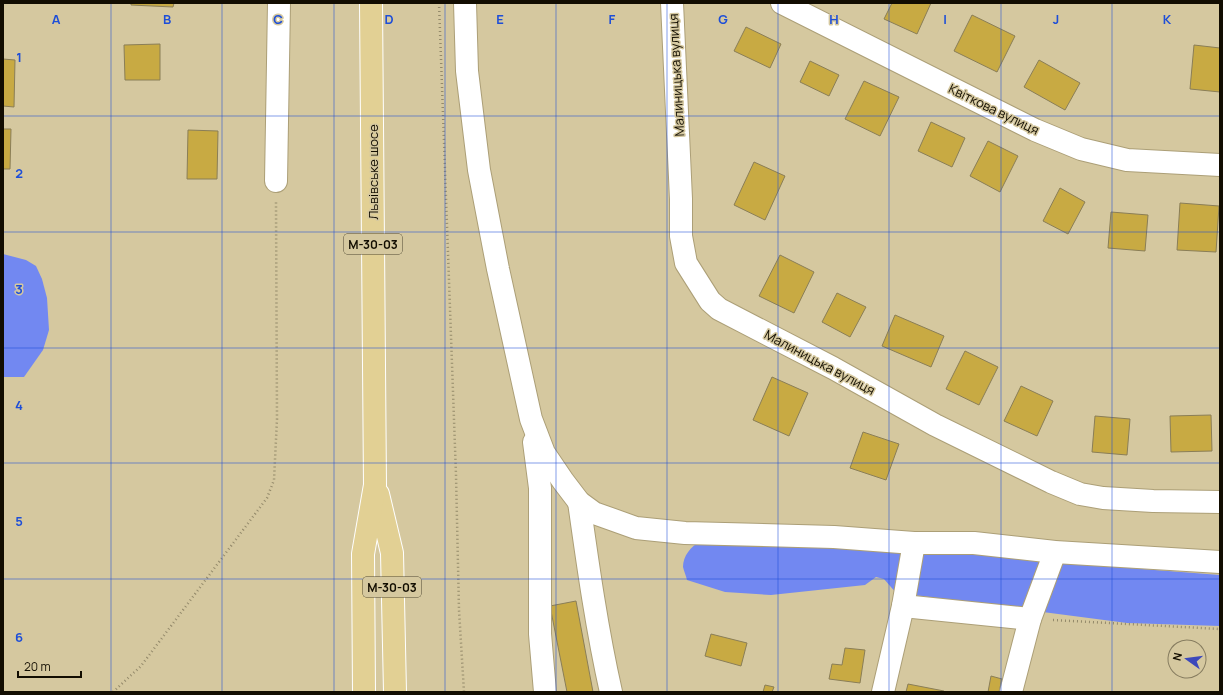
<svg xmlns="http://www.w3.org/2000/svg" width="1223" height="695" viewBox="0 0 1223 695" font-family="Manrope,sans-serif">
  <rect width="100%" height="100%" fill="#d5c89f"/>
  <g fill="#7288f1">
    <path d="M3 254 26 260 36 266 42 279 47 298 49 330 43 350 24 377H3Z"/>
    <path d="M700 542 926 550 1129 568 1220 575V626L1127 623 922 596 897 594 884 579 876 577 865 585 771 595 725 592 687 580C686 576 684 571 683 567 683 556 691 546 700 542Z"/>
  </g>
  <g fill="#c8aa43" stroke="#8a7e57">
    <path d="M131 3H174L173 7 131 5Z"/>
    <path d="M892 3H931L917 34 884 19Z"/>
    <path d="M972 15 1015 36 997 72 954 51Z"/>
    <path d="M746 27 781 44 770 68 734 51Z"/>
    <path d="M160 44V80H125L124 45Z"/>
    <path d="M1194 45 1220 48V92L1190 89Z"/>
    <path d="M3 59 15 60 14 107 3 106Z"/>
    <path d="M1039 60 1080 83 1065 110 1024 87Z"/>
    <path d="M810 61 839 75 829 96 800 82Z"/>
    <path d="M864 81 899 97 880 136 845 119Z"/>
    <path d="M931 122 965 138 952 167 918 151Z"/>
    <path d="M3 129H11L10 169H3Z"/>
    <path d="M188 130 218 131 217 179H187Z"/>
    <path d="M988 141 1018 156 1000 192 970 176Z"/>
    <path d="M754 162 785 176 765 220 734 205Z"/>
    <path d="M1060 188 1085 202 1068 234 1043 221Z"/>
    <path d="M1180 203 1219 206 1216 252 1177 250Z"/>
    <path d="M1111 212 1148 215 1145 251 1108 248Z"/>
    <path d="M780 255 814 272 794 313 759 296Z"/>
    <path d="M837 293 866 307 850 337 822 322Z"/>
    <path d="M895 315 944 336 931 367 882 346Z"/>
    <path d="M965 351 998 367 979 405 946 389Z"/>
    <path d="M772 377 808 393 789 436 753 420Z"/>
    <path d="M1021 386 1053 401 1037 436 1004 421Z"/>
    <path d="M1211 415 1212 451 1171 452 1170 416Z"/>
    <path d="M1095 416 1130 419 1127 455 1092 452Z"/>
    <path d="M863 432 899 444 886 480 850 468Z"/>
    <path d="M576 601 593 692H567L550 606Z"/>
    <path d="M711 634 747 643 741 666 705 656Z"/>
    <path d="M845 648 865 650 860 683 829 679 832 664 842 665Z"/>
    <path d="M991 676 1002 679 999 692H988Z"/>
    <path d="M908 684 944 691V692H906Z"/>
    <path d="M765 685 774 687 772 692H763Z"/>
  </g>
  <g fill="none" stroke-linecap="round" stroke-linejoin="round">
    <g stroke="#ac9f77" stroke-width="24">
      <g id="minor">
        <path d="M465 3 467 71 479 170 498 269 531 419 544 453 563 481 579 502 594 513 636 528 685 533 834 537 914 543H974L1055 552 1220 562"/>
        <path d="M672 3 681 199V236L686 263 710 301 719 309 833 368 935 425 1051 482 1080 494 1103 498 1153 501 1220 502"/>
        <path d="M782 3 1035 130 1081 149 1127 160 1220 165"/>
        <path d="M276 181 279 3"/>
        <path d="M534 442 540 488V634L545 692"/>
        <path d="M579 502C588 566 597 630 611 692"/>
        <path d="M903 606 1030 619"/>
        <path d="M883 692 903 606 914 543"/>
        <path d="M1011 692 1030 619 1055 552"/>
      </g>
    </g>
    <g stroke="#fff" stroke-width="24">
      <g id="major">
        <path d="M378 494 392 553 395 692"/>
        <path d="M364 692 363 554 375 485 371 3"/>
      </g>
    </g>
    <g stroke="#93896a" stroke-width="2.5" stroke-dasharray="1 3" stroke-linecap="butt">
      <path d="M439 3 456 475 459 610 464 692"/>
      <path d="M1053 620 1220 629"/>
      <path d="M113 692 141 666 267 498 274 480 277 419 276 202"/>
    </g>
    <use href="#minor" stroke="#fff" stroke-width="22"/>
    <use href="#major" stroke="#e2d094" stroke-width="22"/>
  </g>
  <path fill="none" stroke="#1d4ed8" stroke-width="1" stroke-opacity="0.55" d="M111 3V692M222 3V692M334 3V692M445 3V692M556 3V692M667 3V692M778 3V692M889 3V692M1001 3V692M1112 3V692M3 116H1220M3 232H1220M3 348H1220M3 463H1220M3 579H1220"/>
  <g text-anchor="middle" dominant-baseline="central" stroke-width="3" stroke-linejoin="round" paint-order="stroke">
    <g fill="#d5c89f" stroke="#4c4530" stroke-width="1">
      <rect x="344" y="234" width="58" height="20" rx="3"/>
      <rect x="363" y="577" width="58" height="20" rx="3"/>
    </g>
    <g font-size="12" font-weight="bold" fill="#120d01">
      <text x="373" y="244">М-30-03</text>
      <text x="392" y="587">М-30-03</text>
    </g>
    <g font-size="13" fill="#120d01" stroke="#d5c89f">
      <text transform="translate(676 75) rotate(-93)">Малиницька вулиця</text>
      <text transform="translate(994 109) rotate(26)">Квіткова вулиця</text>
      <text transform="translate(373 172) rotate(-90)">Львівське шосе</text>
      <text transform="translate(820 362) rotate(28)">Малиницька вулиця</text>
    </g>
  </g>
  <g font-size="13" text-anchor="middle" font-weight="bold" fill="#1d4ed8" stroke="#d5c89f" stroke-width="3" stroke-linejoin="round" paint-order="stroke">
    <text x="56" y="24">A</text>
    <text x="167" y="24">B</text>
    <text x="278" y="24">C</text>
    <text x="389" y="24">D</text>
    <text x="500" y="24">E</text>
    <text x="612" y="24">F</text>
    <text x="723" y="24">G</text>
    <text x="834" y="24">H</text>
    <text x="945" y="24">I</text>
    <text x="1056" y="24">J</text>
    <text x="1167" y="24">K</text>
    <text x="19" y="62">1</text>
    <text x="19" y="178">2</text>
    <text x="19" y="294">3</text>
    <text x="19" y="410">4</text>
    <text x="19" y="526">5</text>
    <text x="19" y="642">6</text>
  </g>
  <rect width="1223" height="695" fill="none" stroke="#120d01" stroke-width="8"/>
  <g transform="translate(1187 659) rotate(284)"><circle r="19" fill="#d5c89f" stroke="#877d60"/>
  <path d="M0-3L7 15L0 10L-7 15Z" fill="#3c48bb"/>
  <text y="-6" font-size="11" font-weight="bold" text-anchor="middle" fill="#120d01">N</text>
  </g>
  <path d="M18 671v6h63v-6" fill="none" stroke="#120d01" stroke-width="2"/>
  <text x="24" y="671" font-size="12" fill="#120d01" stroke="#d5c89f" stroke-width="3" paint-order="stroke">20 m</text>
</svg>
